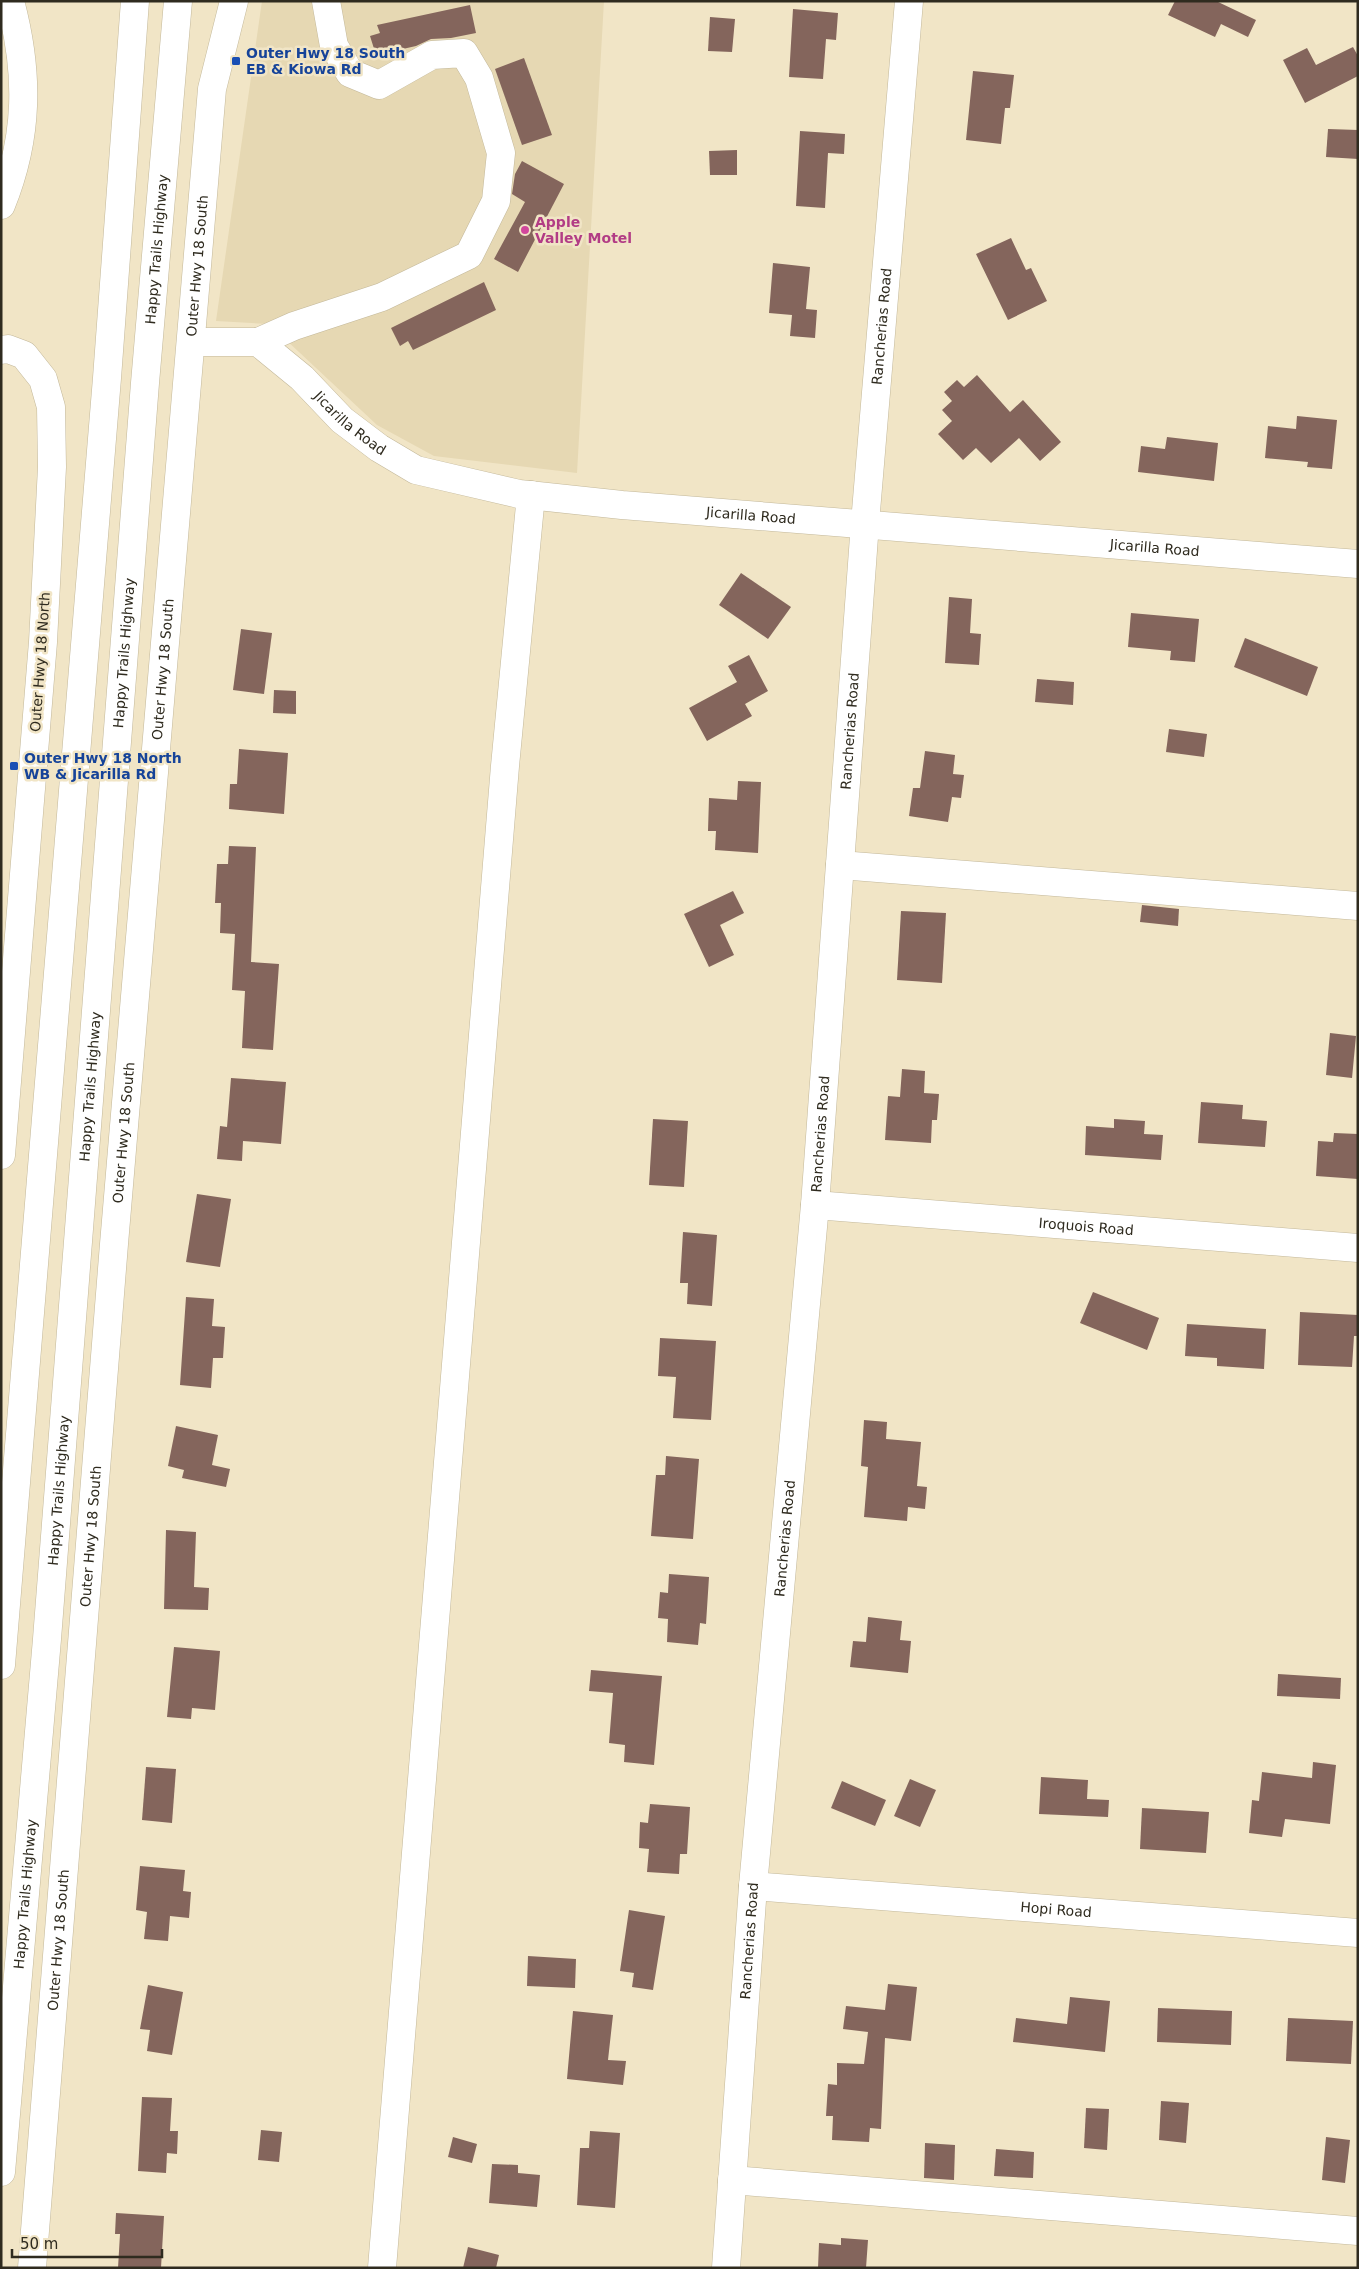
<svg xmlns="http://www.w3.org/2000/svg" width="1359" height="2269" viewBox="0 0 1359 2269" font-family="'DejaVu Sans',sans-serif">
  <rect width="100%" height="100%" fill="#f1e5c6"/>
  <path fill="#e6d8b3" d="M262 1H604L577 473 434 456 377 425 269 324 216 321Z"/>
  <g fill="#84655c">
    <path d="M1175 1H1216L1256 20 1248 37 1221 24 1215 37 1168 15Z"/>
    <path d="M470 5 476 33 451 38 431 39 416 46 376 55 370 36 380 33 377 25Z"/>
    <path d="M793 9 838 13 836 40 826 39 823 79 789 77Z"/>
    <path d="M710 17 735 19 732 52 708 51Z"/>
    <path d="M1353 47 1358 56V76L1305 103 1283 60 1307 48 1316 65Z"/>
    <path d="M524 58 552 135 522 145 495 69Z"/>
    <path d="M973 71 1014 75 1010 108H1005L1001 144 966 140Z"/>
    <path d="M1328 129 1358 130V159L1326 157Z"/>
    <path d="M800 131 845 134 844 154 828 153 825 208 796 206Z"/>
    <path d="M737 150V175H710L709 151Z"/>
    <path d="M522 161 564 184 518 272 494 259 525 202 512 194 515 174Z"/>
    <path d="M1011 238 1026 270 1031 268 1047 301 1008 320 976 254Z"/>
    <path d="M773 263 810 267 806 309 817 310 815 338 790 336 792 315 769 313Z"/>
    <path d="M484 282 496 310 413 350 408 341 400 346 391 328Z"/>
    <path d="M977 375 1010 412 1023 400 1061 442 1040 461 1019 438 991 463 976 448 963 460 938 434 952 421 942 410 952 401 944 392 957 380 964 387Z"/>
    <path d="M1297 416 1337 420 1332 469 1307 467 1308 462 1265 458 1268 426 1296 429Z"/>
    <path d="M1167 437 1218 443 1214 481 1138 472 1141 446 1165 449Z"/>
    <path d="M741 573 791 607 768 639 719 605Z"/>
    <path d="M949 597 972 599 970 633 981 634 979 665 945 663Z"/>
    <path d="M1131 613 1199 619 1195 662 1170 660 1171 651 1128 647Z"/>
    <path d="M241 629 272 633 264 694 233 690Z"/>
    <path d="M1245 638 1318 667 1307 696 1234 667Z"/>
    <path d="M749 655 768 691 745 704 752 716 707 741 689 708 737 682 728 666Z"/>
    <path d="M1037 679 1074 682 1073 705 1035 702Z"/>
    <path d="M274 690 296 691V714L273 713Z"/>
    <path d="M1169 729 1207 734 1204 757 1166 752Z"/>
    <path d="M239 749 288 753 284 814 229 809 230 784H237Z"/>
    <path d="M925 751 955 755 953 774 964 775 961 798 952 797 948 822 909 816 913 788H920Z"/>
    <path d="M738 781 761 782 758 853 715 850 716 831H708L709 798 737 800Z"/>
    <path d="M229 846 256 847 251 962 279 964 273 1050 242 1048 245 991 232 990 235 934 220 933 221 903H215L217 864H228Z"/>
    <path d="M733 891 744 913 720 925 734 955 709 967 684 914Z"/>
    <path d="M1142 905 1179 909 1178 926 1140 922Z"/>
    <path d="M901 911 946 913 942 983 897 980Z"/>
    <path d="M1330 1033 1356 1036 1352 1078 1326 1075Z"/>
    <path d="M902 1069 925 1071 924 1093 939 1094 937 1120H932L931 1143 885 1140 888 1096 900 1097Z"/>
    <path d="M231 1078 286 1082 281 1144 243 1141 242 1161 217 1159 220 1126 227 1127Z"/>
    <path d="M1201 1102 1243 1105 1242 1119 1267 1121 1265 1147 1198 1143Z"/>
    <path d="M653 1119 688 1121 684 1187 649 1185Z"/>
    <path d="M1114 1119 1145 1121 1144 1134 1163 1135 1161 1160 1085 1155 1086 1126 1114 1128Z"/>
    <path d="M1334 1133 1358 1134V1179L1316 1176 1318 1141 1333 1142Z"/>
    <path d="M197 1194 231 1199 220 1267 186 1262Z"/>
    <path d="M683 1232 717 1235 712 1306 687 1304 688 1283H680Z"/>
    <path d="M1093 1292 1159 1318 1147 1350 1080 1323Z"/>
    <path d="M186 1297 214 1299 212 1326 225 1327 223 1358H213L211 1388 180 1385Z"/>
    <path d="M1300 1312 1358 1315V1336H1354L1352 1367 1298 1365Z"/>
    <path d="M1187 1324 1266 1329 1264 1369 1217 1366V1358L1185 1356Z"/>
    <path d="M660 1338 716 1341 711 1420 673 1418 676 1377 658 1376Z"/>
    <path d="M864 1420 887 1422 886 1439 921 1442 917 1486 927 1487 925 1509 908 1507 907 1521 864 1517 868 1467 861 1466Z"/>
    <path d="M176 1426 218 1435 212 1465 230 1469 226 1487 182 1478 184 1470 168 1466Z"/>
    <path d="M666 1456 699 1459 693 1539 651 1536 656 1475H665Z"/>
    <path d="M166 1530 196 1532 194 1587 209 1588 208 1610 164 1609Z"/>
    <path d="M669 1574 709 1577 706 1624 700 1623 698 1645 667 1642 668 1619 658 1618 660 1592 668 1593Z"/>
    <path d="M868 1617 902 1621 900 1640 911 1641 908 1673 850 1667 853 1641 866 1642Z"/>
    <path d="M174 1647 220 1651 215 1710 192 1708 191 1719 167 1717Z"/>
    <path d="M591 1670 662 1676 654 1765 624 1762 625 1745 609 1743 613 1693 589 1691Z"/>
    <path d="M1278 1674 1341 1678 1340 1699 1277 1696Z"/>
    <path d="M1313 1762 1336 1765 1330 1824 1285 1819 1282 1837 1249 1833 1252 1800 1259 1801 1262 1772 1312 1778Z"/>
    <path d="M146 1767 176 1769 172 1823 142 1820Z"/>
    <path d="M1041 1777 1088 1780 1087 1799 1109 1800 1108 1817 1039 1814Z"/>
    <path d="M910 1779 936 1790 920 1827 894 1816Z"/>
    <path d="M842 1781 886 1800 875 1826 831 1808Z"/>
    <path d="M650 1804 690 1807 687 1854H680L679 1874 647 1872 649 1849 639 1848 640 1822 648 1823Z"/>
    <path d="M1142 1808 1209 1812 1206 1853 1140 1849Z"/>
    <path d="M140 1866 185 1870 183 1891 191 1892 189 1918 170 1916 168 1941 144 1939 147 1912 136 1910Z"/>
    <path d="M629 1910 665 1916 653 1990 632 1987 634 1973 620 1971Z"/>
    <path d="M528 1956 576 1959 575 1988 527 1986Z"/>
    <path d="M888 1984 917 1987 911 2041 885 2038 881 2129 870 2128 869 2142 832 2140 833 2116H826L828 2084 837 2085V2063L864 2064 868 2032 843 2029 846 2006 885 2010Z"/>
    <path d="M148 1985 183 1992 172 2055 147 2051 150 2030 140 2029Z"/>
    <path d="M1070 1997 1110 2001 1105 2052 1013 2042 1016 2018 1067 2024Z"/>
    <path d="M1158 2008 1232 2011 1231 2045 1157 2042Z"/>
    <path d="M573 2011 613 2015 608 2060 626 2061 623 2085 567 2079Z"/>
    <path d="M1288 2018 1353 2021 1351 2064 1286 2061Z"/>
    <path d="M142 2097 172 2098 170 2131H178L177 2154 167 2153 166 2173 138 2171Z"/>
    <path d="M1161 2101 1189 2103 1186 2143 1159 2140Z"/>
    <path d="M1086 2108 1109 2109 1107 2150 1084 2148Z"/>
    <path d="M261 2130 282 2132 279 2162 258 2160Z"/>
    <path d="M590 2131 620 2133 615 2208 577 2205 580 2148H589Z"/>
    <path d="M453 2137 477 2144 472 2163 448 2157Z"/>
    <path d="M1326 2137 1350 2140 1345 2183 1322 2180Z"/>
    <path d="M925 2143 955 2145 954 2180 924 2178Z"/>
    <path d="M996 2149 1034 2152 1033 2178 994 2176Z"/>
    <path d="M492 2164 518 2165V2173L540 2175 537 2207 489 2203Z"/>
    <path d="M116 2213 164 2216 161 2268H118L120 2234H115Z"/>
    <path d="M841 2238 868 2240 866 2268H818L819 2243 841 2245Z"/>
    <path d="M468 2247 499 2255 496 2268H463Z"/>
  </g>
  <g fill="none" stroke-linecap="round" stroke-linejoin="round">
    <g stroke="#c3b89a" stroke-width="29">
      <g id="minor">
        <path d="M1 205C29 136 29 72 10 1"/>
        <path id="s1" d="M191 342H258L302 378 342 420 379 448 416 470 519 494 622 505 1358 564"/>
        <path d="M258 342 294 326 382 297 469 255 496 201 501 153 479 78 464 53 432 55 379 85 350 73 334 46 326 1"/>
        <path d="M1 350 8 349 24 355 43 379 51 407 52 467 43 642 1 1155"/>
        <path d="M840 865 1358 906"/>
        <path id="s2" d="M815 1205 1358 1248"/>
        <path id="s3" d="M753 1886 1358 1933"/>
        <path d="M732 2180 1358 2231"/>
        <path id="s4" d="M32 2268 114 1244 212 89 234 1"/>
        <path d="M382 2268 505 766 531 495"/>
        <path id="s5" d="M726 2268 753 1886 815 1205 865 523 909 1"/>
      </g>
    </g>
    <g stroke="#c3b89a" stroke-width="29">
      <g id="major">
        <path d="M1 1665 107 378 135 1"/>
        <path id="s6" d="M1 2172 47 1639 145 383 178 1"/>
      </g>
    </g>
    <use href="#minor" stroke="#fff" stroke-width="28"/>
    <use href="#major" stroke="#fff" stroke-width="28"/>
  </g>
  <g fill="#1a4fb4" stroke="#f1e5c6" stroke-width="2">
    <rect x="231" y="56" width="10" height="10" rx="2.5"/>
    <rect x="9" y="761" width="10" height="10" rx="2.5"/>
  </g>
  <circle fill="#d1479c" stroke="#f1e5c6" stroke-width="2" cx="525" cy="230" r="5"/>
  <g text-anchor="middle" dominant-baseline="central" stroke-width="5" stroke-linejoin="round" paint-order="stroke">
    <g font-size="14" font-weight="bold" fill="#164399" stroke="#f1e5c6" text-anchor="start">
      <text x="246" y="53">Outer Hwy 18 South<tspan x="246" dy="16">EB &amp; Kiowa Rd</tspan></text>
      <text x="24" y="758">Outer Hwy 18 North<tspan x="24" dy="16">WB &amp; Jicarilla Rd</tspan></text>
    </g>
    <g font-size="14" font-weight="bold" fill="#b23c85" stroke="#f1e5c6" text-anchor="start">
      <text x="535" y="222">Apple<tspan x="535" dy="16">Valley Motel</tspan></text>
    </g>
    <g font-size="14" fill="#2f2b1f" stroke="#f1e5c6">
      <text stroke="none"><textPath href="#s6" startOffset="1929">Happy Trails Highway</textPath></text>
      <text stroke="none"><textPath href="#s4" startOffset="2009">Outer Hwy 18 South</textPath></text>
      <text stroke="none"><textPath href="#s5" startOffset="1948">Rancherias Road</textPath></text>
      <text stroke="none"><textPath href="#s1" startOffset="190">Jicarilla Road</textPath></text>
      <text stroke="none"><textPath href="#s1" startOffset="610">Jicarilla Road</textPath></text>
      <text stroke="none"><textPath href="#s1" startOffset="1015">Jicarilla Road</textPath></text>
      <text stroke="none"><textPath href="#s6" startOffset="1524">Happy Trails Highway</textPath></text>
      <text transform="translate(40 662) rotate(-86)">Outer Hwy 18 North</text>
      <text stroke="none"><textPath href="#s4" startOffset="1604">Outer Hwy 18 South</textPath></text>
      <text stroke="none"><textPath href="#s5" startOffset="1542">Rancherias Road</textPath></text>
      <text stroke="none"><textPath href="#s6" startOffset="1089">Happy Trails Highway</textPath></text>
      <text stroke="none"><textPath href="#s4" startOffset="1139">Outer Hwy 18 South</textPath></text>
      <text stroke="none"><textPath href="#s5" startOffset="1138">Rancherias Road</textPath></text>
      <text stroke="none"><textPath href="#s2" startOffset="272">Iroquois Road</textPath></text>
      <text stroke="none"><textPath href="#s6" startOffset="684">Happy Trails Highway</textPath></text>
      <text stroke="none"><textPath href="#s4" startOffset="734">Outer Hwy 18 South</textPath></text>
      <text stroke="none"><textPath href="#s5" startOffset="732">Rancherias Road</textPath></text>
      <text stroke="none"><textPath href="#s6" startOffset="279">Happy Trails Highway</textPath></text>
      <text stroke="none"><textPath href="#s3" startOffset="304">Hopi Road</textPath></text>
      <text stroke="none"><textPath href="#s4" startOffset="329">Outer Hwy 18 South</textPath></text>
      <text stroke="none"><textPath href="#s5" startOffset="328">Rancherias Road</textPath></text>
    </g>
  </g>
  <rect width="1359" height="2269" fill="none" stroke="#2f2b1f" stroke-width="5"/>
  <path d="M12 2249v8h150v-8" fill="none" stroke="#2f2b1f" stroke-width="2.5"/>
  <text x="20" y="2249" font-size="15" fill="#2f2b1f" stroke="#f1e5c6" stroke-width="4" paint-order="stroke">50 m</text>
</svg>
